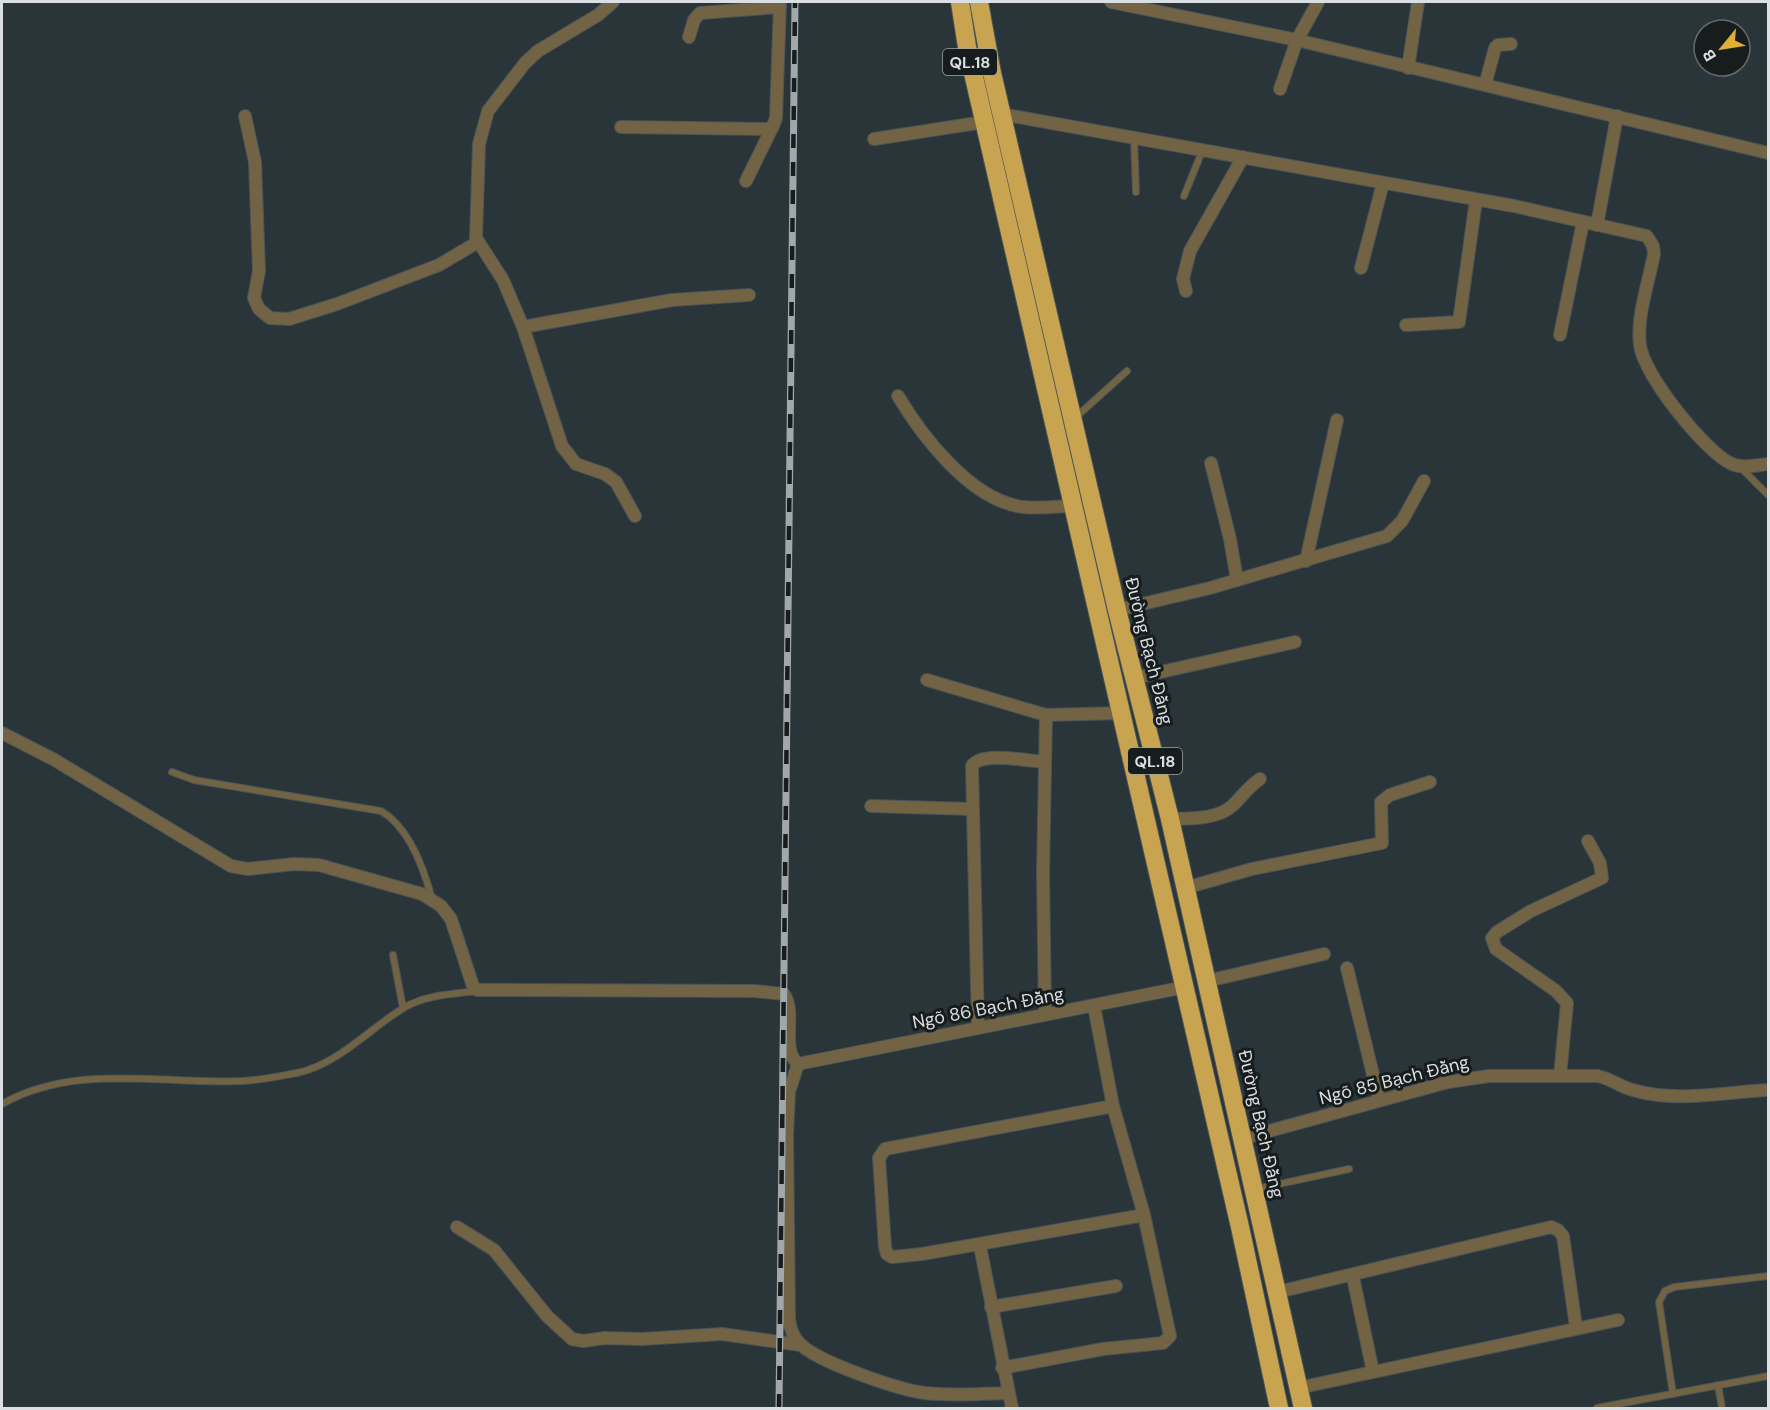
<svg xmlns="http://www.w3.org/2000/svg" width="1770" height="1410" viewBox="0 0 1770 1410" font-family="'DM Sans',sans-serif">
  <rect width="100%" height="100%" fill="#2a3539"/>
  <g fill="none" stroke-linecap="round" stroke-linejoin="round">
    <g stroke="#4a5457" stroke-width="8">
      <g id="lane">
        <path d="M1134 138 1136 192"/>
        <path d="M1184 196 1203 149"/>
        <path d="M1076 417 1127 371"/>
        <path d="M1741 468 1768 495"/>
        <path d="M172 772 194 780 381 811C409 827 424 869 432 899"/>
        <path d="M393 955 403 1008"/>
        <path d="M2 1104C77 1062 162 1085 243 1081 262 1080 280 1076 297 1073 338 1064 368 1030 402 1009 423 995 452 994 477 991"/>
        <path d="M1256 1189 1349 1169"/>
        <path d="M1718 1385 1722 1408"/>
        <path d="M1673 1394 1659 1302 1665 1291 1674 1287 1768 1276"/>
        <path d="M1597 1408 1768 1376"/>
      </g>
    </g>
    <g stroke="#4a5457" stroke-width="14">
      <g id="street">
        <path d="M613 2 598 15 538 51 525 63 488 111 479 144 476 238 503 280 523 327 672 300 749 295"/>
        <path d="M1111 2 1297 40 1768 153"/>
        <path d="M689 37 694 20 700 13 780 7"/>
        <path d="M1408 68 1418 2"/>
        <path d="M1485 85 1495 48 1498 45 1511 44"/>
        <path d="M1280 89 1297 40 1318 2"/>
        <path d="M1001 114 1514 206 1647 236 1653 246 1654 254C1649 281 1636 318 1640 345 1643 374 1705 452 1732 464 1743 469 1757 465 1768 464"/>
        <path d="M245 116 255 162 259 271 254 298 259 309 270 318 289 319 337 304 439 265 478 242"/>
        <path d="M621 127 768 129 773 126 776 118 780 2"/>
        <path d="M874 139 984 122"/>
        <path d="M746 181 773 126"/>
        <path d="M1597 225 1617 116"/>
        <path d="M1361 268 1383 183"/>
        <path d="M1186 291 1183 279 1190 251 1243 157"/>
        <path d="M1406 325 1459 322 1476 200"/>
        <path d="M523 327 562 446 576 464 605 474 616 482 635 516"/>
        <path d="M1560 335 1583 222"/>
        <path d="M898 396C922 436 968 496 1017 506 1035 510 1055 506 1073 506"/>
        <path d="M1211 463 1230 539 1237 580"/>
        <path d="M1306 561 1337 420"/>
        <path d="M1117 610 1210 588 1387 536 1402 521 1424 481"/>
        <path d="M1134 678 1295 642"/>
        <path d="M927 680 1046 715 1121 713"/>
        <path d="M2 733 53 759 231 866 248 869 294 864 319 865 422 894 441 906 451 919 473 986 477 990 754 991 784 994C797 1014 780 1048 798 1064"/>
        <path d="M871 806 972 809"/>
        <path d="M1170 819C1190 818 1216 820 1232 806 1242 797 1248 787 1260 779"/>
        <path d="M1185 888 1252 869 1382 843 1381 802 1390 795 1430 782"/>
        <path d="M1347 968 1379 1099"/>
        <path d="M1207 981 1324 954"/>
        <path d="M1045 1014 1043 873 1046 715"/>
        <path d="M978 1027 972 766C981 751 1028 761 1045 762"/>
        <path d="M798 1064 789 1092 787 1136 789 1319C790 1328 793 1337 800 1344 818 1362 899 1390 925 1393 952 1396 980 1394 1008 1393"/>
        <path d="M798 1064 1185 987"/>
        <path d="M1560 1076 1567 1003 1556 991 1496 949 1492 938 1497 932 1531 911 1602 878 1600 863 1588 841"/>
        <path d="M1113 1106 885 1149 879 1158 885 1247 887 1254 892 1257 922 1254 1144 1215"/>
        <path d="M1244 1138 1448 1082 1489 1076H1598C1612 1079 1620 1087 1633 1090 1676 1103 1725 1092 1768 1090"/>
        <path d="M457 1227 494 1250 547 1316 572 1339 583 1341 605 1338 642 1339 722 1334 801 1345"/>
        <path d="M980 1246 1012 1408"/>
        <path d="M1353 1277 1373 1372"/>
        <path d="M1278 1292 1551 1227 1558 1230 1563 1236 1576 1327"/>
        <path d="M991 1307 1116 1286"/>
        <path d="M1002 1368 1103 1349 1163 1343 1170 1336 1144 1215 1113 1106 1094 1006"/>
        <path d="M1298 1388 1618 1320"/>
      </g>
    </g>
    <g stroke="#4a5457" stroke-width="20">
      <g id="highway">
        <path d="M960 2 967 47 1240 1227 1279 1408"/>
        <path d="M979 2 992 73 1117 610 1170 819 1303 1408"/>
      </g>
    </g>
    <use href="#lane" stroke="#726344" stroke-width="6"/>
    <use href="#street" stroke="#726344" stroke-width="12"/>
    <use href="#highway" stroke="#c9a450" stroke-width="18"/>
    <g stroke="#a1a8ab" stroke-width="7">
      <path id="rail" d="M779 1408 795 2"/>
    </g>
    <use href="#rail" stroke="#171c1d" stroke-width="4.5" stroke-dasharray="14" stroke-linecap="butt"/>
  </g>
  <g text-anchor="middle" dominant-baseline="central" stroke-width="6" stroke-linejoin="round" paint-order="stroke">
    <g fill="#171c1d" stroke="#9fa4a7" stroke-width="1.5">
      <rect x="943" y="49" width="54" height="26" rx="4.5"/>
      <rect x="1128" y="748" width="54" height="26" rx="4.5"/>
    </g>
    <g font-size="16" font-weight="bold" fill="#d9dfe2">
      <text x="970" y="62">QL.18</text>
      <text x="1155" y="761">QL.18</text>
    </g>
    <g font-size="18" fill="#d9dfe2" stroke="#171c1d">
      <text transform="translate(1149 651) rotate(76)">Đường Bạch Đằng</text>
      <text transform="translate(988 1008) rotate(-11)">Ngõ 86 Bạch Đằng</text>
      <text transform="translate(1394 1080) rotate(-14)">Ngõ 85 Bạch Đằng</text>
      <text transform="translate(1261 1124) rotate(77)">Đường Bạch Đằng</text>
    </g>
  </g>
  <rect width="1770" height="1410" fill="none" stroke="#d9dfe2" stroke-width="6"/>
  <g transform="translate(1722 48) rotate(240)"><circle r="28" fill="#171c1d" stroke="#656a6c" stroke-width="1.5"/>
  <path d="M0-4.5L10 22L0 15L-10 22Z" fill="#e1af34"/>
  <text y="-9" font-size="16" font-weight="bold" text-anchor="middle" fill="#d9dfe2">B</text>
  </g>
</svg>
